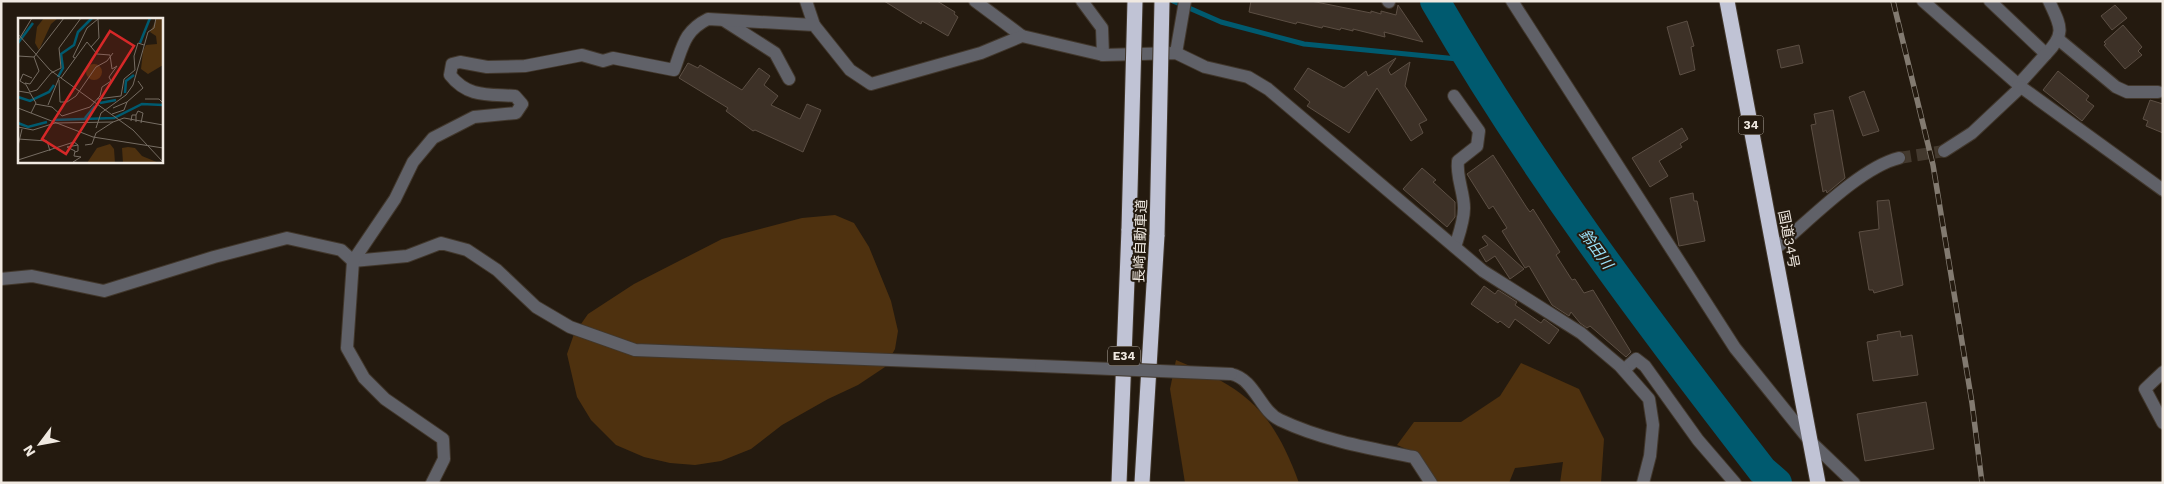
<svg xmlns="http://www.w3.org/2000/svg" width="2164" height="484" viewBox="0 0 2164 484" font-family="'Work Sans','Noto Sans JP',sans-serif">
  <rect width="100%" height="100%" fill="#241a0f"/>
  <g fill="#4e310f">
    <path d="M835 215 854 223 869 247 891 301 898 331 895 349 885 367 858 385 828 399 782 425 751 449 721 461 695 465 670 463 644 457 616 445 591 420 577 397 567 354 574 334 588 314 634 284 722 239 802 218Z"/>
    <path d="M1176 360C1247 389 1272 410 1299 483H1185L1170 389Z"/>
    <path d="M1521 363 1579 389 1604 439 1601 483H1560L1563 462 1515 468 1509 483H1436L1413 452 1397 445 1414 422H1461L1500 396Z"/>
  </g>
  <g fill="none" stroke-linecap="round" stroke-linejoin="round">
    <path stroke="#005a6f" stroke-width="5" d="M1173 1 1221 22 1304 44 1468 60"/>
    <path stroke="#005a6f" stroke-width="30" d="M1435 1C1531 167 1645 319 1762 470L1777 483"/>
  </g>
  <g fill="#3d3127" stroke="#5c4f44">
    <path d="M884 1H937L955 12 954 14 958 17 948 36 922 21 921 24Z"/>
    <path d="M1251 1H1311L1371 13V11L1381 14V11L1396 15 1398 5 1423 42 1384 32 1385 37 1353 29V31L1341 28 1340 30 1323 26 1322 28 1297 22 1296 24 1249 12Z"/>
    <path d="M2115 5 2127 18 2112 30 2101 16Z"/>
    <path d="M1687 21 1694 46 1691 47 1695 70 1680 75 1667 27Z"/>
    <path d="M2123 25 2142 47 2138 51 2142 55 2125 69 2104 45 2106 44 2104 42Z"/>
    <path d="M1799 45 1803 63 1781 68 1777 50Z"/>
    <path d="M1396 58 1388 70 1391 75 1410 62 1405 86 1427 120 1419 124 1423 133 1411 141 1377 88 1349 133 1307 106 1310 102 1294 89 1308 68 1344 88 1366 71 1368 76Z"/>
    <path d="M688 63 698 68 700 65 742 90 759 68 770 76 764 85 778 96 771 105 800 119 807 104 821 110 803 152 755 130 753 131 726 111 728 108 679 78Z"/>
    <path d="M2058 71 2089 96 2086 100 2094 106 2082 121 2043 90Z"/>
    <path d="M1864 91 1879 131 1863 136 1849 97Z"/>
    <path d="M2150 100 2163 104V133L2146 126 2148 121 2143 119Z"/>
    <path d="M1833 110 1845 178 1827 193 1826 190 1823 192 1811 125 1816 124 1814 114Z"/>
    <path d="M1682 128 1688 139 1680 144 1682 147 1659 161 1668 176 1650 187 1632 158Z"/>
    <path d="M1493 155 1527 208 1530 212 1533 209 1560 252 1556 255 1572 280 1575 279 1584 293 1593 290 1631 352 1626 357 1590 326 1587 328 1580 323 1571 312 1569 316 1552 305 1529 266 1525 268 1502 231 1507 228 1493 206 1489 209 1467 174Z"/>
    <path d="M1422 168 1436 180 1433 182 1455 202V217L1447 227 1403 189Z"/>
    <path d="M1693 193 1694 201H1697L1705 241 1679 246 1670 198Z"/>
    <path d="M1889 200 1903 285 1874 293 1873 290H1869L1859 232 1879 229 1877 201Z"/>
    <path d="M1485 235 1504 251 1524 269 1510 279 1495 256 1486 262 1479 250 1488 245 1482 237Z"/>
    <path d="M1484 286 1495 294 1498 290 1517 302 1515 305 1541 323 1544 319 1559 330 1549 344 1515 319 1509 328 1500 321 1498 323 1471 304Z"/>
    <path d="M1900 331 1901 337 1912 335 1918 375 1873 381 1867 342 1878 340 1877 335Z"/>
    <path d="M1926 402 1934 449 1865 461 1857 414Z"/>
  </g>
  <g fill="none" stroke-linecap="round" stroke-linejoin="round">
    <path stroke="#43392e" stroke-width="12" stroke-dasharray="12 6" stroke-linecap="butt" d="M1899 158 1944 151"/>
    <g stroke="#41372c" stroke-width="14">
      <g id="minor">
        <path d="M806 1 814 25"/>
        <path d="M975 1 1022 36"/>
        <path d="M1082 1 1102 28 1103 55"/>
        <path d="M1388 1 1389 2"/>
        <path d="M1512 1 1735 348 1810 441 1854 483"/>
        <path d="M1923 1 2021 87 2163 190"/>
        <path d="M1990 1 2046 54C2067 33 2060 25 2049 1"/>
        <path d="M725 21 775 53 789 79"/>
        <path d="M2058 39 2116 87 2127 92H2158"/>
        <path d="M1176 53 1185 1"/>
        <path d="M2018 85 2046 54"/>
        <path d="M1454 96 1479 131 1477 146 1458 161C1456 177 1464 192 1464 208 1464 221 1459 234 1455 247"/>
        <path d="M1944 151 1972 133 2021 87"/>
        <path d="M1775 249C1808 222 1859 168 1899 158"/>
        <path d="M353 261 407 256 441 243 467 250 497 270 536 307 570 327 635 350 1041 366"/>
        <path d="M1 279 32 276 104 291 214 257 287 238 341 250 353 261"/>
        <path d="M1624 370 1636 359 1645 366 1698 440 1735 483"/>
        <path d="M2163 372 2145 389 2163 423"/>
        <path d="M1231 374C1255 379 1260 411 1280 420 1322 440 1368 448 1414 457L1431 483"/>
        <path d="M432 483 444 459 443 439 385 399 364 378 347 348 353 261 395 199 413 162 433 138 474 117 516 113 522 104 515 96C489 94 468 98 450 75L452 64 460 62 487 67 525 66 582 55 603 61 613 58 674 70C683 46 684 31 708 19L814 25 850 70 871 84 981 53 1022 36 1103 55 1176 53 1205 67 1248 77 1268 89 1483 271 1581 333 1620 366 1649 399 1653 425 1650 456 1643 483"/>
      </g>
    </g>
    <g stroke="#41372c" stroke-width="17">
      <g id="highway">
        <path d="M1727 1 1818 483"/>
        <path d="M1119 483 1129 229"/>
        <path d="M1142 483 1157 235"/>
      </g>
    </g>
    <use href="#minor" stroke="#606168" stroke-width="12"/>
    <use href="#highway" stroke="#c0c3d5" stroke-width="15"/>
    <g stroke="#827a70" stroke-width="5.5">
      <path id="rail" d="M1893 1 1933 165 1972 403 1982 483"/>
    </g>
    <use href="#rail" stroke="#241a0f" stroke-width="4" stroke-dasharray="11" stroke-linecap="butt"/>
    <g stroke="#41372c" stroke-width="14" stroke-linecap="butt">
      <path id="minor-bridge" d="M1041 366 1231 374"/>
    </g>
    <g stroke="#41372c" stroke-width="17" stroke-linecap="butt">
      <g id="highway-bridge">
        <path d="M1129 229 1135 1"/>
        <path d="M1157 235 1162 1"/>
      </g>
    </g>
    <use href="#minor-bridge" stroke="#606168" stroke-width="12"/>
    <use href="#highway-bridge" stroke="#c0c3d5" stroke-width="15"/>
  </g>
  <g text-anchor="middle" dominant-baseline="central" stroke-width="4" stroke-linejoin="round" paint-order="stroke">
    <g fill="#241a0f" stroke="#b3aba2" stroke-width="1">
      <rect x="1738.5" y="115.5" width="25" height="19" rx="4"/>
      <rect x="1108" y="346.5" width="32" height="19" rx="4"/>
    </g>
    <g font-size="12" font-weight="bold" fill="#f0e9e1">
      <text x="1751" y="125">34</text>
      <text x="1124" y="356">E34</text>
    </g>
    <g font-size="14" fill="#f0e9e1" stroke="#241a0f">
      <text transform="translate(1789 239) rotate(79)">国道34号</text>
      <text transform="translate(1140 241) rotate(-88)">長崎自動車道</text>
    </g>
    <g font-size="15" font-style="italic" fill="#9be2fa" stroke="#241a0f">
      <text transform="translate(1596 249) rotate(54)">鈴田川</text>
    </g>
  </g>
  <g transform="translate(18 18)">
    <rect width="145" height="145" fill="#241a0f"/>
    <path d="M26 0H40L33 6 21 32 17 25 19 9ZM139 0H145V47L130 56 123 51 125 33 128 27 139 26 138 18 132 14ZM68 54a8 8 0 1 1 16 0a8 8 0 1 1-16 0ZM92 126 96 131 97 145H69L79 130ZM110 129 117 130 124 138 141 145H105L104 130Z" fill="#4e310f"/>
    <path fill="none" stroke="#005a6f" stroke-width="2.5" d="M0 25 15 5M122 25 132 0M40 59 45 50 43 36 56 27 60 14 74 0M107 75 108 63 116 57M0 79 12 83 31 74 36 67M82 85 98 82M67 100 77 88M35 102 96 100 124 86 145 87M0 105 10 109 29 104"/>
    <path fill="none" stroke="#766d63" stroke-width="1" d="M0 16 32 52 115 112 145 144M0 23 14 0M73 29 81 20 80 1M0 38 16 39 46 0M16 39 21 53 12 66 7 65 12 74 19 72 33 55 43 50 41 30 63 0M57 40 55 39 69 10 80 1M41 62 42 84H49L58 78 78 49 89 43 95 35M7 66 2 63 5 56 14 60M0 73 12 75 18 85 13 95M79 81 103 78 106 61 117 52 116 38 120 25 126 27M127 81H141L145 85M17 86 34 89 44 98 72 89 82 78 84 69 93 63 91 59 99 48 94 51 92 37 79 36 69 24 43 60M30 87 41 60M0 90 75 119 145 130M95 90 109 84 125 70 120 63M94 96 106 92 109 84M118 97 120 93 125 95 123 105M113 103 114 97H118V104M0 109 15 112 37 105 95 104 106 100 145 107M78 110 83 95 108 77 115 67 130 14 136 10 138 0M0 121 29 123 32 133M67 127 74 126 78 115 95 104M0 128 4 111M57 134 60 133V127L49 129 57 133 56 138 63 139 55 144 64 145M0 142 56 124 60 127"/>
    <path fill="#d62828" fill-opacity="0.15" stroke="#d62828" stroke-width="2.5" d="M92 13 116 28 48 136 24 121Z"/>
    <rect width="145" height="145" fill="none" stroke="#f0e9e1" stroke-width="2.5"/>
  </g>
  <rect width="2164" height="484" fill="none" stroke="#f0e9e1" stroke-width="5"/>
  <g transform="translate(40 444) rotate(238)" stroke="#241a0f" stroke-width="4" paint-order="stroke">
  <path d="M0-4L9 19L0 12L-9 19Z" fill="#f0e9e1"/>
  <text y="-8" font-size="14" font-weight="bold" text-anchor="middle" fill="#f0e9e1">N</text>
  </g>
</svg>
